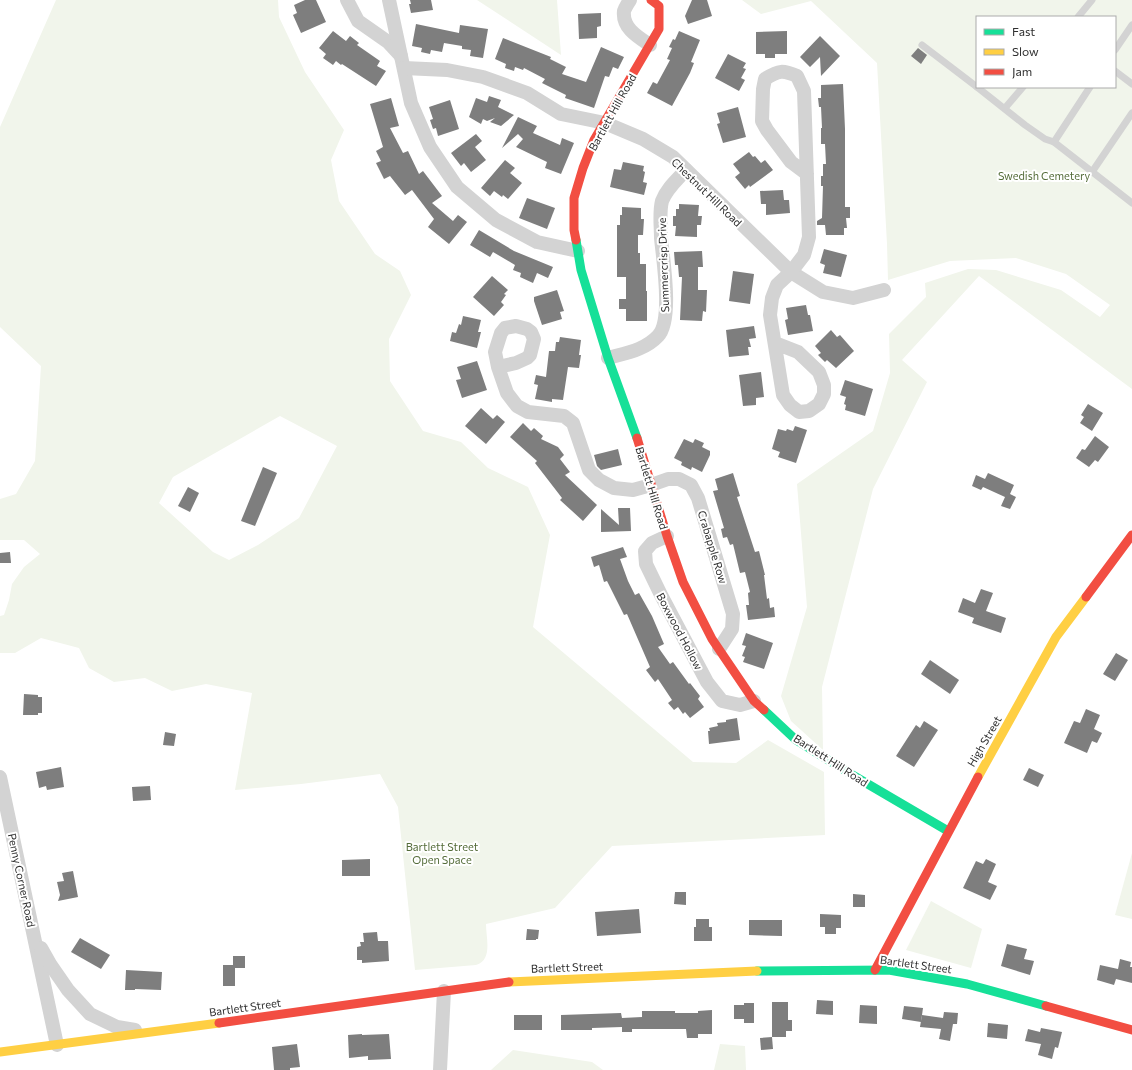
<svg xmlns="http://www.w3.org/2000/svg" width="1132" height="1070" viewBox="0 0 1132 1070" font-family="Commissioner,sans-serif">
  <rect width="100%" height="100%" fill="#fff"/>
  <g fill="#f1f5eb" fill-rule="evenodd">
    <path d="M56 0H278L279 17 305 72 344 130 331 160 339 201 375 254 400 271 411 295 389 339 390 381 423 431 461 442 488 468 528 487 550 535 533 627 693 762 736 763 768 740 824 772 825 835 612 846 555 908 486 924C486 938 493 960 476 965L415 970 398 807 380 774 301 784 235 790 252 693 206 684 172 691 145 678 114 682 89 668 79 648 41 638 15 653H0V616L4 615 9 600 12 584 24 567 40 554 24 540H0V499L16 494 35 461 41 366 0 327V127ZM280 416 337 446 299 518 258 545 229 560 213 552 159 503 173 477Z"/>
    <path d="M477 0H557L561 55Z"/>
    <path d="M742 0H1132V389L979 276 902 360 927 382 873 489 822 687 823 750 791 721 781 696 807 607 797 484 873 431 890 373 889 334 926 297 925 283 968 269 996 270 1061 290 1100 317 1110 305 1066 274 1016 258 950 261 888 280 887 244 877 63 811 1 761 14ZM977 17H1115V87H977Z"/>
    <path d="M1132 853V919L1115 915Z"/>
    <path d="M931 901 982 929 971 968 906 950Z"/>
    <path d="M720 1044 745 1046 746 1070H714Z"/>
    <path d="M513 1050 592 1062 603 1070H491Z"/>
  </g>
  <g fill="#7e7e7e">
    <path d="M305 0H316L326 22 301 33 293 15 297 13 294 5Z"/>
    <path d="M410 0H431L433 10 411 13 409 4H411Z"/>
    <path d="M692 0H707L712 16 688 24 685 16Z"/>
    <path d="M601 13V26L597 27V38L579 39 578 14Z"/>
    <path d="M416 24 459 33 460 25 488 29 483 58 470 56 471 50 462 49V46L444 43 442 52 431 50 430 54 421 52 422 48 412 46Z"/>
    <path d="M333 31 346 41 350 36 359 43 357 45 380 61 377 66 386 71 376 86 342 64 341 65 336 61 333 65 323 58 326 54 319 48Z"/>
    <path d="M679 31 700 40 691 62 694 63 690 73 672 106 647 93 653 82 657 84 670 60 667 59 672 48 669 47 673 39 675 40Z"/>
    <path d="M787 31V54H775V58H765V54H756V32Z"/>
    <path d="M820 36 840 56 821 76 820 57 810 67 800 57Z"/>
    <path d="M503 38 551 57 550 59 566 67 562 74 586 82 601 47 624 57 618 69 613 67 609 77 605 76 594 108 565 98 566 95 542 83 545 79 524 68 523 70 515 67 514 71 505 68 506 64 495 59Z"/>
    <path d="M918 48 927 55 921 64 911 56Z"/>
    <path d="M728 54 746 63 743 68 746 69 741 78 745 80 739 91 715 78Z"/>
    <path d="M843 84 845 129V207H850V218H846L847 228H844V235H826L825 225H817V221L822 218 823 186H821V176H823V164H826L825 144H821V128H822L821 107H819L818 98H821V85Z"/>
    <path d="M489 96 501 100 498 107 514 115 501 126 490 122 495 118 487 121 483 119 481 124 469 117 476 98 487 102Z"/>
    <path d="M391 98 399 126 390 128 403 153 408 151 419 174 423 171 442 196 432 203 453 221 458 215 467 222 449 244 428 227 434 219 412 190 405 195 390 176 384 179 376 163 381 161 376 151 383 147 370 104Z"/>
    <path d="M450 100 459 129 438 136 436 128 433 129 430 120 433 119 429 107Z"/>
    <path d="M738 107 746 137 723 143 717 124 720 123 717 113Z"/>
    <path d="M518 117 537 126 533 133 560 145 562 138 574 143 561 174 545 168 547 162 516 147 523 139 518 134 502 148Z"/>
    <path d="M476 134 482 141 475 147 486 160 471 172 464 163 461 166 451 153Z"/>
    <path d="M749 152 753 157 755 156 761 163 765 160 773 170 750 187 749 185 745 189 735 177 740 173 733 164Z"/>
    <path d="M505 160 515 168 510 173 522 183 508 199 503 195 502 197 494 191 490 196 481 188Z"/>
    <path d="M623 162 644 166 643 171 645 172 643 182 647 183 644 195 610 187 614 169 621 170Z"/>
    <path d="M783 190 784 200H789L790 213 766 215V204H761L760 191Z"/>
    <path d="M527 198 555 208 547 229 519 218Z"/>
    <path d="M679 204 699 205 698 216H702L701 225H697V237L675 236 676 226H673V216H676V209H679Z"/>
    <path d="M622 207 641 208V219H644L643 235H638V253H640V264H646V291H647V321H626V309H619V299H626V277H617V225H620V215H622Z"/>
    <path d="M479 230 514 251 553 267 548 278 537 273 533 283 520 277 521 273 513 270 515 265 493 252 490 257 470 245Z"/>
    <path d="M824 249 847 255 841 277 823 273 825 265 820 263Z"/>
    <path d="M702 251 703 267H698V290H707L706 312 703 311 702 321 680 320 682 277H679L678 265H675L674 252Z"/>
    <path d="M733 271 754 274 750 304 729 301Z"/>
    <path d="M492 276 508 290 504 294 506 295 501 302 504 305 494 316 473 297Z"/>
    <path d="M557 290 564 311 560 312 562 319 542 325 534 301V297Z"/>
    <path d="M806 305 808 315H810L813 331 788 335 785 320 788 319 786 308Z"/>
    <path d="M463 316 481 320 478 332H481L477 348 450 341 452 332 456 333 459 324 461 325Z"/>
    <path d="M754 326 756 338 749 339 751 347H748L749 355 729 357 726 330Z"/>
    <path d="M831 330 837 337 840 335 854 351 836 368 827 360 825 362 818 355 821 353 815 346Z"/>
    <path d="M560 337 581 340 579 355H581L579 368 568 367 563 400 552 399V402L535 399 538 385 534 384 536 375 546 377 549 351H555L556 342H559Z"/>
    <path d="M477 361 487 390 462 398 456 380 461 379 457 367Z"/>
    <path d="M761 372 764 397 756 398V405L743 406 739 375Z"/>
    <path d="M845 380 873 389 865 416 845 410 846 405 844 404 846 397 840 395Z"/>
    <path d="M1088 404 1103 413 1092 431 1080 423 1084 417 1081 415Z"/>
    <path d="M481 408 493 419 497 415 505 422 486 444 465 426Z"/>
    <path d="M523 423 531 431 534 428 543 436 541 439 558 447 564 455 560 459 570 472 565 475 597 505 583 521 560 500 562 498 535 463 537 461 510 437Z"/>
    <path d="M795 426 807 430 796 463 778 457 780 452 772 449 778 429 786 431 787 429 793 431Z"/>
    <path d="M1095 436 1109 447 1098 462 1095 460 1089 467 1076 458 1082 449 1085 450Z"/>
    <path d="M684 439 693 443 695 439 704 443 702 447 710 451V455L702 472 692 467 691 470 681 465 682 462 674 458Z"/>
    <path d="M618 449 622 465 601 470 597 466 594 455Z"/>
    <path d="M263 467 277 473 255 526 241 521Z"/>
    <path d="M733 473 740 496 737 497 755 552 759 551 765 575H764L767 599 769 598 770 608 774 607 775 617 748 620 746 605H749L748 593 750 592 745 572 740 573 733 544 730 545 727 537 723 538 721 529 724 528 713 491 718 490 715 479Z"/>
    <path d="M988 473 1014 485 1010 494 1016 497 1010 509 1001 506 1005 497 983 487 981 490 972 486 976 475 985 479Z"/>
    <path d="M188 487 199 493 190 512 178 506Z"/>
    <path d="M618 508H630L631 531 601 532V509L619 525Z"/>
    <path d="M623 547 627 557 620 559 628 581 635 595 639 593 652 616 664 644 658 647 670 664 673 662 689 684 690 683 700 696 698 699 704 707 690 718 685 712 683 714 678 707 674 710 668 703 672 700 658 679 655 682 646 670 650 667 627 614 624 615 607 581 604 582 599 565 594 567 591 557Z"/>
    <path d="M10 552 11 563H0V553Z"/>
    <path d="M981 589 993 593 986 611 1006 618 1001 633 972 623 974 618 958 612 963 598 975 603Z"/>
    <path d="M746 633 773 643 764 669 743 662 745 657 742 656 746 646 742 645Z"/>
    <path d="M1116 653 1128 660 1115 681 1103 674Z"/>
    <path d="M930 660 959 680 950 694 921 674Z"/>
    <path d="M24 694 38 695V697H42V713H38V715H23Z"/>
    <path d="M1086 709 1100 715 1094 729 1102 733 1097 743 1092 741 1087 753 1064 743 1074 721 1080 723Z"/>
    <path d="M737 718 740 740 709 744 708 731H710L709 728 718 726 717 723 726 722V720Z"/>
    <path d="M924 721 938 730 914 767 896 756 916 725 920 728Z"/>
    <path d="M165 732 176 734 174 746 163 745Z"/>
    <path d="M61 767 64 787 47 790 46 786 39 788 36 772Z"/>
    <path d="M1029 768 1044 775 1038 787 1023 780Z"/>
    <path d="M150 786 151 800 133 801 132 787Z"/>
    <path d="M370 859V876H342V860Z"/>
    <path d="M986 859 996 864 988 882 997 886 990 900 963 888 976 861 983 864Z"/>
    <path d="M73 871 78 897 58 901 60 895 57 882 64 881 62 873Z"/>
    <path d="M675 892H686V905L674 904Z"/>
    <path d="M853 894 865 895V907H853Z"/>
    <path d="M639 909 641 933 597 936 595 912Z"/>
    <path d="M820 914 841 915V928H836V934H825V927H820Z"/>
    <path d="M696 919H709V927H712V941H694V927H696Z"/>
    <path d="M749 920H782V936L749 935Z"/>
    <path d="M527 929 539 930 538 939H536V940H526Z"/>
    <path d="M377 932 378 941H388L389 961 362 963V960H357V947L361 946 360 942H364L363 933Z"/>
    <path d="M80 938 110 955 101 969 71 952Z"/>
    <path d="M1007 944 1027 949 1024 959 1034 961 1030 975 1001 966Z"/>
    <path d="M233 956H245V968H235V986H223V965H233Z"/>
    <path d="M1120 959 1131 962 1130 967H1132V983L1116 979 1114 985 1097 980 1100 965 1118 969Z"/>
    <path d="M126 970 162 972 161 990 135 989V990H125Z"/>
    <path d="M817 1000 833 1001V1015L816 1014Z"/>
    <path d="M772 1002H788V1020H792V1031H786V1037H772Z"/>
    <path d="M744 1003H754V1023H744V1019H734V1005H744Z"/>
    <path d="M860 1005 877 1006V1024L859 1023Z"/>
    <path d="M904 1006 923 1008 921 1022 902 1019Z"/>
    <path d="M712 1010V1034H698V1038H687L686 1029H632V1032H622V1027L592 1028V1030H561V1015L621 1013 622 1018 642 1017V1011H675V1013H698V1011Z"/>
    <path d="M944 1012 958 1013 957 1024H953L950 1041 939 1039 941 1029 920 1027 922 1015 943 1018Z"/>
    <rect x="514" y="1015" width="28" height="15"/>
    <path d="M988 1023 1008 1025 1007 1039 987 1037Z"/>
    <path d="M1041 1028 1062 1032 1058 1048 1055 1047 1052 1059 1038 1055 1041 1044 1025 1041 1028 1029 1040 1032Z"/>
    <path d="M362 1034V1035L389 1034 391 1059 368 1060V1056L349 1058 348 1035Z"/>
    <path d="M772 1037 773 1049 761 1050 760 1038Z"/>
    <path d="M297 1044 300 1067 290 1068V1070H274L272 1047Z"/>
  </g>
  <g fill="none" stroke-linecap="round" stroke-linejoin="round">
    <g stroke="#d3d3d3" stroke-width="7">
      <path d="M1078 17 1092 0"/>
      <path d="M922 45 977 87"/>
      <path d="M1115 50 1132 25"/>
      <path d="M1115 71 1132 84"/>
      <path d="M977 87 1025 125 1045 139 1054 142 1132 203"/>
      <path d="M1005 108 1023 87"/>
      <path d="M1054 142 1090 87"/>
      <path d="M1092 172 1132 113"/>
    </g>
    <g stroke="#d3d3d3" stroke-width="14">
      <path d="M347 0 358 21 388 42 401 56"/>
      <path d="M389 0 411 103 430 147 457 187 496 220 537 242 578 251"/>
      <path d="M630 0C628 3 625 8 624 11 622 28 638 37 650 45"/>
      <path d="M404 68 447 70 483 77 527 93 561 114 605 123 643 139 673 157 791 272 823 292 853 298 884 290"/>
      <path d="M775 343 798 352 819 372 824 385V394L819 404 809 411 799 412 790 405 783 395 770 315 772 298 777 285 791 272 804 255 809 237 804 91 797 76C783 70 779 70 765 79L763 89 762 121 767 130 791 162 807 174"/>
      <path d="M608 358C626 353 645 350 658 336 673 321 663 259 661 238 661 226 659 213 662 201 667 188 677 180 686 170"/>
      <path d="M498 367 516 363 527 358 530 355 534 339 531 332 527 329 516 326 505 328 501 333 495 352 498 367 507 393 517 406 528 412 564 416 573 423 589 470 599 480 614 488 633 490 651 485 668 479H679L691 485 698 498 733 614 732 629 719 649"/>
      <path d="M667 536 652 543 645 551 646 564 661 595 707 682 722 701 740 705 754 701"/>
      <path d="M0 777 57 1045"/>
      <path d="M41 948 50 964 68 990 90 1014 117 1027 135 1030"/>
      <path d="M440 1070 444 991"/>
    </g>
    <g stroke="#16e098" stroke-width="9">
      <path d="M576 240 581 270 608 358 637 438"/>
      <path d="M764 710 796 740 849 773 948 831"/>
      <path d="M757 971 889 970 967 984 1046 1006"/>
    </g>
    <g stroke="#ffcf43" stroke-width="9">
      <path d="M978 777 1056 637 1086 597"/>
      <path d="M509 982 757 971"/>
      <path d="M0 1052 219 1023"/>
    </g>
    <g stroke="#f24e42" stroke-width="9">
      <path d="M576 240 574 230V198L583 168 594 140 659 29V6L651 0"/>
      <path d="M637 438 667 536 683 582 712 639 754 701 764 710"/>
      <path d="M1086 597 1132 535"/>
      <path d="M875 970 978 777"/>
      <path d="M1046 1006 1132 1030"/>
      <path d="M219 1023 509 982"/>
    </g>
  </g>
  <g text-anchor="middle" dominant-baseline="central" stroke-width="4" stroke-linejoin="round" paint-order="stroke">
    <g font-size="11" fill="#2e2e2e" stroke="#fff">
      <text transform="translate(612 112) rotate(-61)">Bartlett Hill Road</text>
      <text transform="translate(707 192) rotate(44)">Chestnut Hill Road</text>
      <text transform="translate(663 265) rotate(-92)">Summercrisp Drive</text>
      <text transform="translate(652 488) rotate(73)">Bartlett Hill Road</text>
      <text transform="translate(713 547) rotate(73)">Crabapple Row</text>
      <text transform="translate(680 631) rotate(62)">Boxwood Hollow</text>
      <text transform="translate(984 741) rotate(-60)">High Street</text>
      <text transform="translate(831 760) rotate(33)">Bartlett Hill Road</text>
      <text transform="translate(22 880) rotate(78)">Penny Corner Road</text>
      <text transform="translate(916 964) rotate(8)">Bartlett Street</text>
      <text transform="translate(567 967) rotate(-2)">Bartlett Street</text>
      <text transform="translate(245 1007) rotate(-8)">Bartlett Street</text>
    </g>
    <g font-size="11" fill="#546c39" stroke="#fff">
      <text x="1044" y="175">Swedish Cemetery</text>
      <text x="442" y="846">Bartlett Street<tspan x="442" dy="13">Open Space</tspan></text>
    </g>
  </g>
  <rect x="976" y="16" width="140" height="72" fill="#ffffff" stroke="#ababab"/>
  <rect x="984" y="29" width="20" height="6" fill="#16e098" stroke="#ababab"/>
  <text x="1012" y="36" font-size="12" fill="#2e2e2e">Fast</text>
  <rect x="984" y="49" width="20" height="6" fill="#ffcf43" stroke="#ababab"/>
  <text x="1012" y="56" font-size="12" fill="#2e2e2e">Slow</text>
  <rect x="984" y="69" width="20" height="6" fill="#f24e42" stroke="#ababab"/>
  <text x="1012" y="76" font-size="12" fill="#2e2e2e">Jam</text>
</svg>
